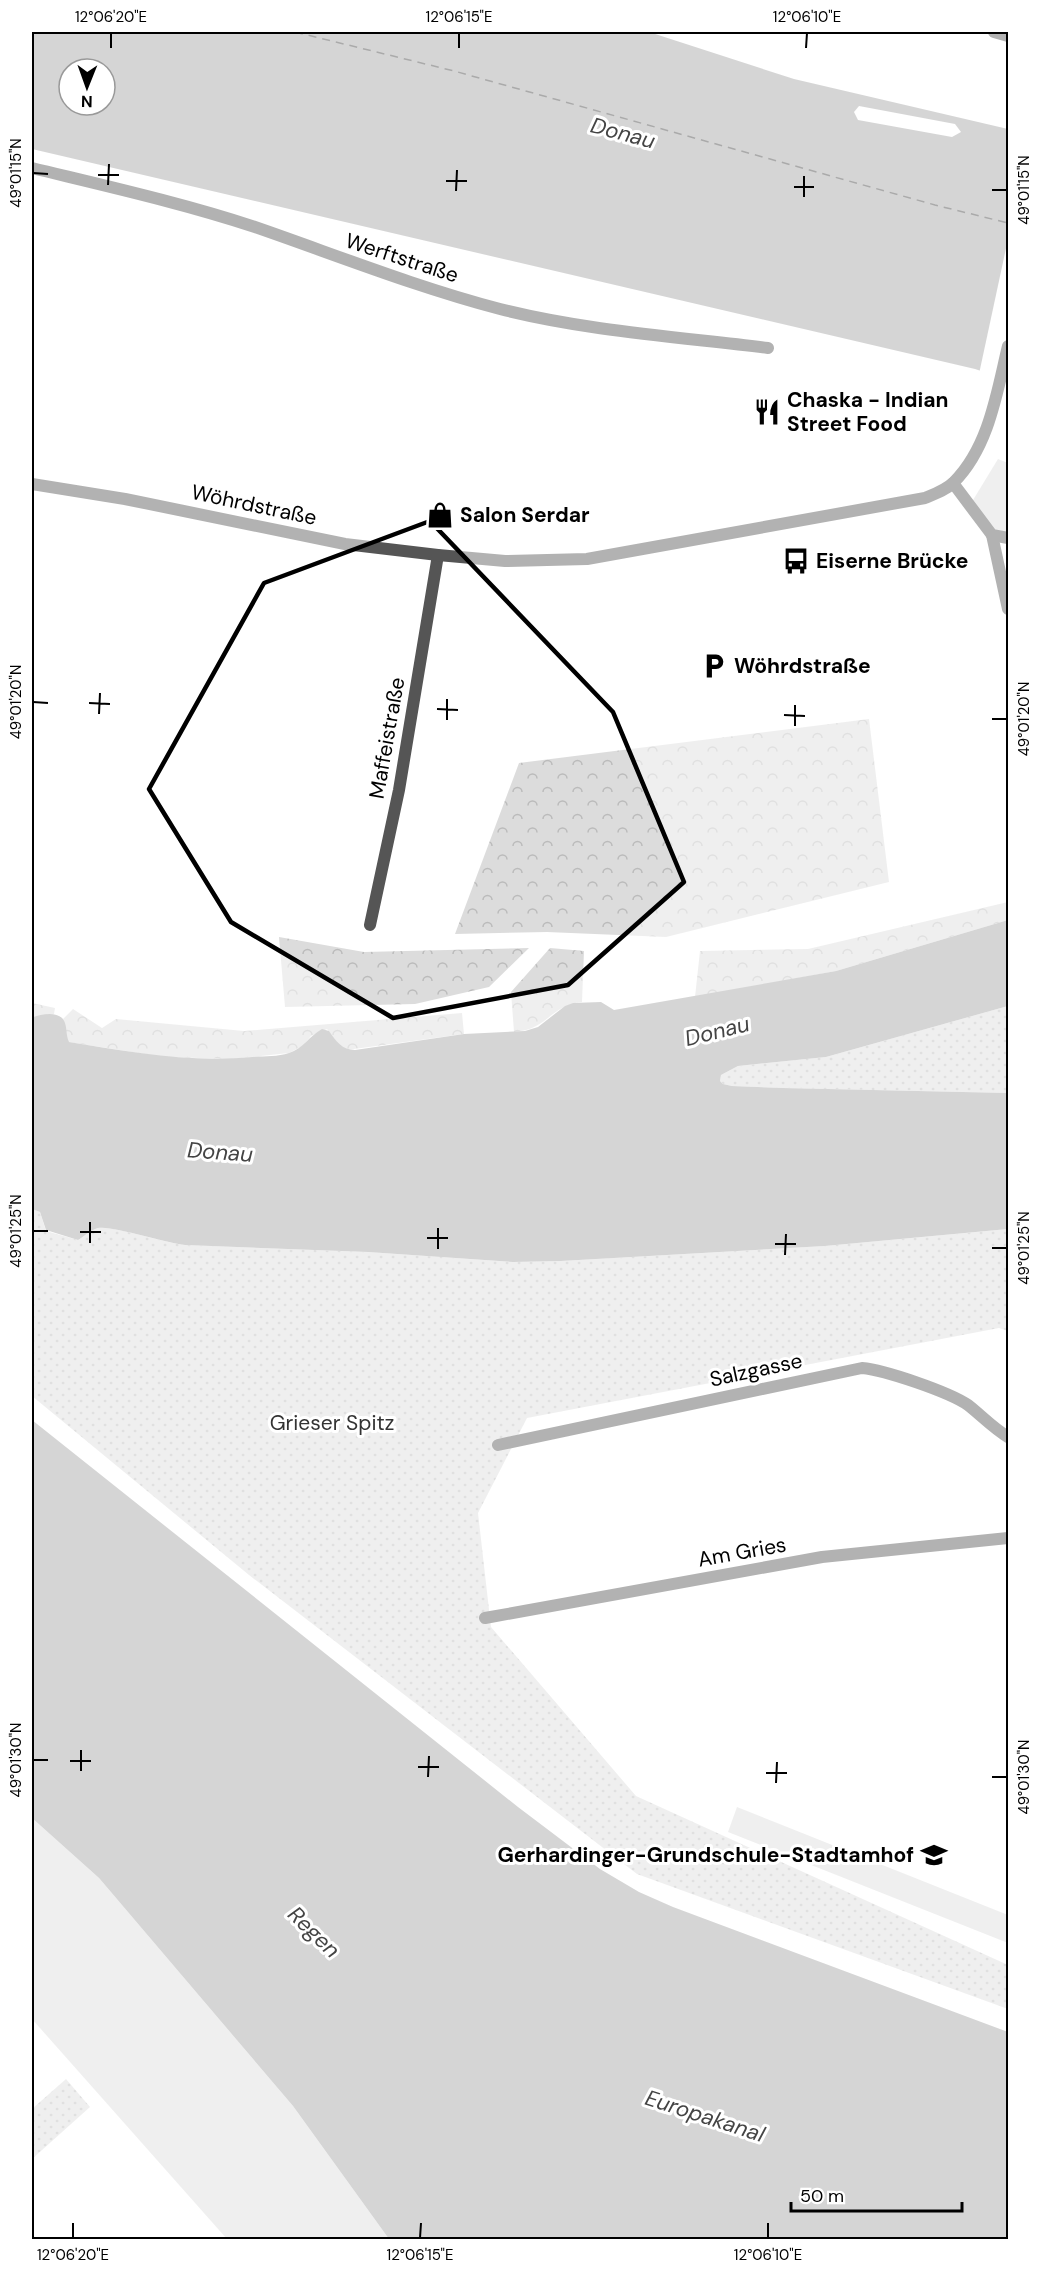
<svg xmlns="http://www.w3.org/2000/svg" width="1040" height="2271" viewBox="0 0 1040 2271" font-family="'DM Sans',sans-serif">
  <defs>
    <pattern id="forest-crowns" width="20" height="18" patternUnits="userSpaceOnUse" patternTransform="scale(1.5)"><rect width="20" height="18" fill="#dcdcdc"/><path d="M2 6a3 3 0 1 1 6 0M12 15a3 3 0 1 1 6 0" fill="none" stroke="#bbb"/></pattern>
    <pattern id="park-dots" width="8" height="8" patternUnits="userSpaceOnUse" patternTransform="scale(1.5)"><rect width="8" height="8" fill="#dcdcdc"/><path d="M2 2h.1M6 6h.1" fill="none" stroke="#bbb" stroke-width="1.8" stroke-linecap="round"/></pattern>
  </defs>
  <rect width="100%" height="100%" fill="#fff"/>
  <g fill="#dcdcdc">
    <path d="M998 459 1008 463V538L992 535 970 505Z"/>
    <path d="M737 1807 1008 1915V1943L728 1832Z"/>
    <path d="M32 1818 99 1878 293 2106 389 2239H227L32 2019Z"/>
  </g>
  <g fill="url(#forest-crowns)">
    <path d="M869 719 889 882 666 937 547 932 455 934 519 763Z"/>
    <path d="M1008 902V920L836 971 695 997 700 951 808 949Z"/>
    <path d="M279 937 364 952 529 948 489 987 415 1004 285 1007Z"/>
    <path d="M550 948 584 951 582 1002C550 1005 548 1030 514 1032L511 992Z"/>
    <path d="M32 1003 55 1008 54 1014 32 1017Z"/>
    <path d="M73 1009 102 1028 116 1019 244 1031 462 1013 464 1034 347 1050 338 1044 327 1029 311 1036 303 1046 289 1053 232 1059 164 1057 68 1042 63 1019Z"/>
  </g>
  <g fill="url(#park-dots)">
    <path d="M1008 1006V1093L783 1088 732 1086 723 1084 720 1081 721 1075 738 1066 826 1057Z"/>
    <path d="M32 1209 40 1212 46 1231 78 1240C85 1236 90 1230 98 1228 112 1225 165 1243 185 1245L368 1252 513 1262 561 1261 825 1246 1008 1229V1331L999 1328 527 1418 478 1513 491 1627 636 1796 1008 1965V2009L637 1874 249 1575 32 1396Z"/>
    <path d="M66 2079 90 2107 32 2159V2109Z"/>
  </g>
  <g fill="#a3a3a3" fill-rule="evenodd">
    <path d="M32 32H649L794 79 1008 129V380L975 369 32 149ZM69 69H105V105H69Z"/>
    <path d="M1008 920V1006L826 1057 738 1066 721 1075 720 1081 723 1084 732 1086 783 1088 1008 1093V1229L825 1246 561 1261 513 1262 368 1252 185 1245C166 1243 111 1225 98 1228 90 1230 85 1236 78 1240L46 1230 40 1212 32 1209 33 1017C42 1014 61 1010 65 1023 67 1029 66 1035 69 1042 130 1052 190 1063 252 1057 264 1056 277 1057 289 1053 303 1049 309 1036 322 1029L329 1031C336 1041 342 1050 355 1050L464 1034 525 1031 538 1027 565 1006 573 1003 601 1002 614 1010 836 971Z"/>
    <path d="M32 1420 518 1807 600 1869 639 1892 673 1907 1008 2032V2239H389L293 2106 99 1878 32 1818Z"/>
  </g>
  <g fill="#fff">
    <path d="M859 106 955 124 961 132 952 137 858 120 854 112Z"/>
    <path d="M1008 239V383L979 374Z"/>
  </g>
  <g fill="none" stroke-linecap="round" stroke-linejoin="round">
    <path stroke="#444" stroke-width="1.5" stroke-dasharray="8 6" stroke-linecap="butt" d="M295 32 454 71 935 205 1008 223"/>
    <path stroke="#555" stroke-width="12" d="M994 32 1008 36"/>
    <g stroke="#555" stroke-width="12">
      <path d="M32 168C106 186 182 203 255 227 336 255 416 287 500 309 587 331 679 337 768 348"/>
      <path d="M953 483 992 535 1008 538"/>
      <path d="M992 535 1008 609"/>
      <path d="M370 925 399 790 438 555"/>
      <path d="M498 1445 862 1368C885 1370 949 1392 968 1405 982 1416 993 1428 1008 1437"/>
      <path d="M485 1618 822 1557 1008 1538"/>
    </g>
    <path stroke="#555" stroke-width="12" d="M32 484 125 499 345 544 438 555 505 561 587 559 925 498C935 494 946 490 954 482 989 447 997 392 1008 346"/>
  </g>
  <path d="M0 0H1040V2271H0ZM430 521 613 712 684 882 568 985 393 1018 231 922 149 789 264 583Z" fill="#fff" fill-opacity=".55" fill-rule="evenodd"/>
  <path fill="none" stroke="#000" stroke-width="4.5" stroke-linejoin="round" d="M430 521 613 712 684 882 568 985 393 1018 231 922 149 789 264 583Z"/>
  <path fill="none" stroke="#000" stroke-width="2" d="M111 48V33M459 48V33M806 48 807 33M33 173 48 174M98 175H119M446 181H467M108 185 109 164M794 187H814M992 190H1007M456 191 457 170M804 197V176M33 702 48 703M89 703 110 704M437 709 458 710M99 714 100 693M784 715 805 716M992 719H1007M447 720V699M795 726V705M33 1231H48M80 1232H101M427 1238H448M90 1243V1222M775 1244H796M992 1248H1007M438 1249V1228M785 1255 786 1234M33 1760H48M70 1761H91M418 1767H439M81 1771V1750M766 1773H787M428 1777 429 1756M992 1777H1007M776 1783 777 1762M73 2238V2223M420 2238 421 2223M768 2238V2223"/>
  <defs>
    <g id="restaurant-bare" transform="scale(2.07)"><path d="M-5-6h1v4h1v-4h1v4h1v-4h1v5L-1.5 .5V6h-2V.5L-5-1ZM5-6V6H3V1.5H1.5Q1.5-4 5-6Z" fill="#000" stroke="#fff" stroke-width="2.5" paint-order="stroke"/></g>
    <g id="shop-bare" transform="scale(2.07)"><path d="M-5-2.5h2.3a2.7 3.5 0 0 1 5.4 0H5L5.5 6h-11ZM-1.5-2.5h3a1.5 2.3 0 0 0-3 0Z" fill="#000" stroke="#fff" stroke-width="2.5" paint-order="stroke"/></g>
    <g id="bus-bare" transform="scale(2.07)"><path d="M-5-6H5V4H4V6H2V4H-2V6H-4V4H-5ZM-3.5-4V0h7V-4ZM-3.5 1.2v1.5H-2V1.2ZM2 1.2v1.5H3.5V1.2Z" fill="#000" stroke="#fff" stroke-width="2.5" paint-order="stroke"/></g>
    <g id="parking-bare" transform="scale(2.07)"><path d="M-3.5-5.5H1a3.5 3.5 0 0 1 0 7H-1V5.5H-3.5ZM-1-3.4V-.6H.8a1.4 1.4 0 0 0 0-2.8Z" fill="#000" stroke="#fff" stroke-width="2.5" paint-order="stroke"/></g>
    <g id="school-bare" transform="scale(2.07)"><path d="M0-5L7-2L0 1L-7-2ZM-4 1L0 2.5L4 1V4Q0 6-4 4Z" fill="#000" stroke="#fff" stroke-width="2.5" paint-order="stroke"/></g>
  </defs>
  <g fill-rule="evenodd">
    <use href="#restaurant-bare" x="767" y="412"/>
    <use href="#shop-bare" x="440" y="515"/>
    <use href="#bus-bare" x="796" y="561"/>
    <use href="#parking-bare" x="714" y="666"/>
    <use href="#school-bare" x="934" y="1855"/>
  </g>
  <g text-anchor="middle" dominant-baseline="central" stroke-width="6" stroke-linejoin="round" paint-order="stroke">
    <g font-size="21" fill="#000" stroke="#fff">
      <text transform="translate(402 258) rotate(18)">Werftstraße</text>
      <text transform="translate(254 505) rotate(12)">Wöhrdstraße</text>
      <text transform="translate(387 738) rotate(-80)">Maffeistraße</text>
      <text transform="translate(756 1370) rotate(-12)">Salzgasse</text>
      <text transform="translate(742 1552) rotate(-10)">Am Gries</text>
    </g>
    <g font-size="21" font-weight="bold" fill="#000" stroke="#fff" text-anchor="start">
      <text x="787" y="400">Chaska - Indian<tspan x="787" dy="24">Street Food</tspan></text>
      <text x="460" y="515">Salon Serdar</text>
      <text x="816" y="561">Eiserne Brücke</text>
      <text x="734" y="666">Wöhrdstraße</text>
      <text x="914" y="1855" text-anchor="end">Gerhardinger-Grundschule-Stadtamhof</text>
    </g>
    <g font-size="21" fill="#333" stroke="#fff">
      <text x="332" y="1423">Grieser Spitz</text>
    </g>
    <g font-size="22" font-style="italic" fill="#444" stroke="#fff">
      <text transform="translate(623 133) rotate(15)">Donau</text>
      <text transform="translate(717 1031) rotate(-14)">Donau</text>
      <text transform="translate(220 1152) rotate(4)">Donau</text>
      <text transform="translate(314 1932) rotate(44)">Regen</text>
      <text transform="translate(705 2116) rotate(18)">Europakanal</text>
    </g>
  </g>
  <rect width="1040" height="2271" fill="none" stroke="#ffffff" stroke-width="66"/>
  <g transform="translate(87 87) rotate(181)"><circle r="28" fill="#ffffff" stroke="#999999" stroke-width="1.5"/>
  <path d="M0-4.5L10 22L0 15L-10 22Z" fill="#000000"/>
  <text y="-9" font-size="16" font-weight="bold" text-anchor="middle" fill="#000000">N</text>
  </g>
  <path d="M791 2202v9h171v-9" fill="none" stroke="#000000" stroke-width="3"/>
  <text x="800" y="2202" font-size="18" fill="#000000" stroke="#ffffff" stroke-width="4.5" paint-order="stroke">50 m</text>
  <rect x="33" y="33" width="974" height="2205" fill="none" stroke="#000" stroke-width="2"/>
  <g font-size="15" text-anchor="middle" fill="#000">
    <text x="111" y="22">12°06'20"E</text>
    <text x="459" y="22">12°06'15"E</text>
    <text x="807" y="22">12°06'10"E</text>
    <text transform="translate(16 173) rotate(-90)" y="5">49°01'15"N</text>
    <text transform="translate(1024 190) rotate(-90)" y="5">49°01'15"N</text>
    <text transform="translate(16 702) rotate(-90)" y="5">49°01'20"N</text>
    <text transform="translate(1024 719) rotate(-90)" y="5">49°01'20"N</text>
    <text transform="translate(16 1231) rotate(-90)" y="5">49°01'25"N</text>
    <text transform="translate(1024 1248) rotate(-90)" y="5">49°01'25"N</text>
    <text transform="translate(16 1760) rotate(-90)" y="5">49°01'30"N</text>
    <text transform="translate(1024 1777) rotate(-90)" y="5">49°01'30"N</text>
    <text x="73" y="2260">12°06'20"E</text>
    <text x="420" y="2260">12°06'15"E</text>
    <text x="768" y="2260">12°06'10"E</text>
  </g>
</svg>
